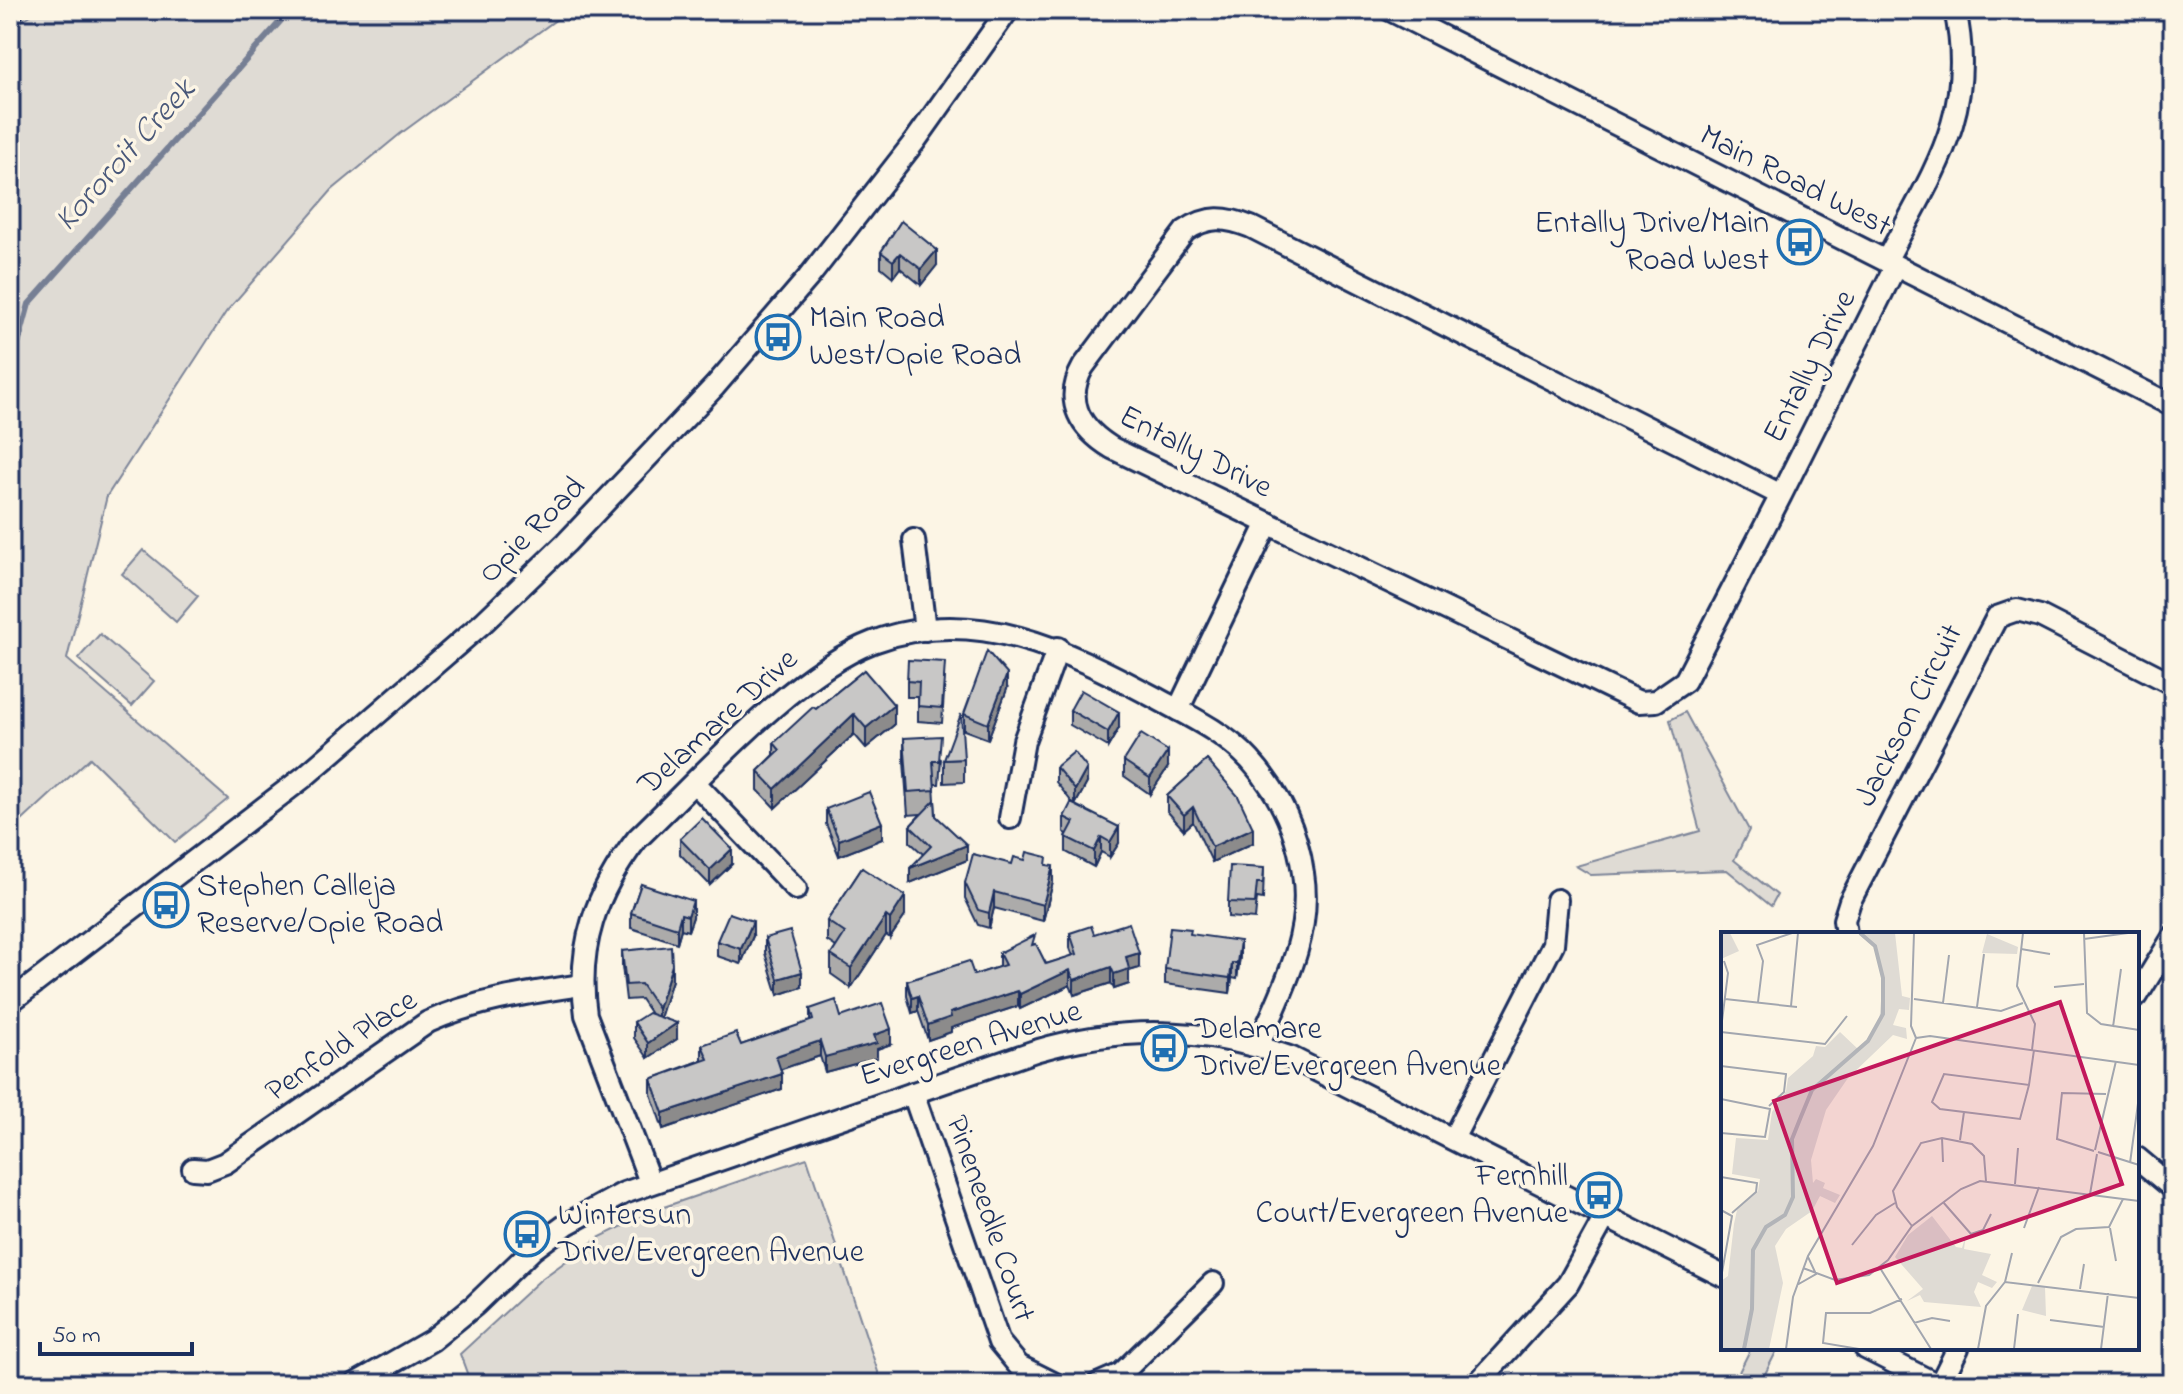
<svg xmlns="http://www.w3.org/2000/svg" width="2183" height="1394" viewBox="0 0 2183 1394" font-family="'Indie Flower',sans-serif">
  <rect width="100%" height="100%" fill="#fcf5e5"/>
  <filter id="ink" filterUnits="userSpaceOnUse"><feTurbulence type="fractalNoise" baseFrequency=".0125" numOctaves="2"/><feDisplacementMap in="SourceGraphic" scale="16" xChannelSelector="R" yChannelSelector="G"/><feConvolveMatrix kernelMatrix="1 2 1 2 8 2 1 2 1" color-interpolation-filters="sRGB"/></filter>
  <g filter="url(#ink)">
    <g fill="#dfdbd4" stroke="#7d8599" stroke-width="2">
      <path d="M38 10H587L557 19 400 134 332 190 226 312 107 496 67 659 228 799 175 842 90 758 10 832V29Z"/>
      <path d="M143 550 198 596 176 622 122 574Z"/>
      <path d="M100 634 154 681 132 706 78 659Z"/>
      <path d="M1685 712 1749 830 1734 860 1777 895 1771 906 1727 870 1591 875 1576 866 1700 831 1670 720Z"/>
      <path d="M807 1158 882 1384H471L460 1354 540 1280 598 1238 658 1209Z"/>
      <path d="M1751 1348H1778L1760 1384H1733Z"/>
    </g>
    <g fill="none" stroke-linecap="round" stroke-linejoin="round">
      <path stroke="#767f94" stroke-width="6" d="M10 374 29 304 286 15 322 10"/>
      <g stroke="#1b2f5e" stroke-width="26">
        <g id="street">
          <path d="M1390 10 2173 406"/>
          <path d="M10 12 13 10"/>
          <path d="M1886 261C1932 173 1978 113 1955 10"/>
          <path d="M1781 495 1685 681 1656 701 1639 702 1112 448C1081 429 1063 402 1083 367L1185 231C1208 215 1226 217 1251 227L1781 495 1895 267"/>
          <path d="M914 540 925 630"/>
          <path d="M1178 710 1268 523"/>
          <path d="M695 783 796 889"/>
          <path d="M1010 818 1024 741 1058 648"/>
          <path d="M1846 934 1844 920 1850 901 1997 617 2017 610 2040 616 2173 684"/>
          <path d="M2137 996 2173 937"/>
          <path d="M10 1002 304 777 485 621 566 543 715 386 808 278 915 141 1008 10"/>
          <path d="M913 1093 999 1342 1019 1366 1055 1384"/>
          <path d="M1453 1139 1553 944 1557 900"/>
          <path d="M2137 1158 2173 1188"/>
          <path d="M193 1169 207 1170 225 1163 428 1022C476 1000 529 993 582 985"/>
          <path d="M650 1182 586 1015C576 947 596 892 637 839 701 778 792 673 873 642 974 604 1066 650 1154 697 1187 715 1224 732 1250 760 1279 792 1297 830 1303 873 1313 935 1282 991 1258 1046"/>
          <path d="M1865 1348 1936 1384"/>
          <path d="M10 1381 17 1384"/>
          <path d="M355 1384 432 1340 475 1305 533 1249 567 1224 624 1193 1035 1051C1123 1025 1206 1027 1292 1058L1723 1276"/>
          <path d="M1098 1384 1121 1374 1213 1283"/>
          <path d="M1477 1384 1568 1284 1605 1217"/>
          <path d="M1940 1384 1958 1348"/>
        </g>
      </g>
      <use href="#street" stroke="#fcf5e5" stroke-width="20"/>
    </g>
    <g fill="#acabaa" stroke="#1b2f5e" stroke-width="2">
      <path d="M901 221 937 265 921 285 900 268 893 277 881 267V252Z"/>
      <path d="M864 670 894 725 866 748 854 734 775 808 758 790V771L774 755V743Z"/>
      <path d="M945 678 942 723 918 721V697H907V681Z"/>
      <path d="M1007 689 988 739 964 730V714Z"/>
      <path d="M1070 710 1119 728 1108 747 1070 725Z"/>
      <path d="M904 738 941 759 939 784H934L936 816 967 860 910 883 923 854 910 842V826L921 814 908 815 904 761Z"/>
      <path d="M964 759V782L944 783V760Z"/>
      <path d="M1207 760 1253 843 1212 862 1193 822 1184 830 1167 811V796Z"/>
      <path d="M1124 761 1168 767 1150 794 1124 776Z"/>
      <path d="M1056 767 1087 783 1075 805 1119 843 1110 857 1101 852 1094 867 1066 852V837L1067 834 1064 832V817L1074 805 1056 782Z"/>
      <path d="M826 809 882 839 839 856 826 824Z"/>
      <path d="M680 839 732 864 710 885 680 854Z"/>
      <path d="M1012 864 1047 865 1053 882 1043 921 994 908 989 928 978 925 965 898V883Z"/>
      <path d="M862 868 905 916 890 938 886 935 851 988 831 974V955L836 947 827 941V921Z"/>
      <path d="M1264 868 1263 899 1257 898 1255 919 1228 917V902Z"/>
      <path d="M641 884 693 917 688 931 681 929 677 943 631 928V913Z"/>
      <path d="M1070 933 1094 934 1139 968 1129 971V984L1114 989 1111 983 1074 995 1070 985 1020 1009 1018 1006 951 1028V1032L928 1040 918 1011 912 1013 907 996V981L974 975 999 967V953L1035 944 1046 964 1073 956 1070 948Z"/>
      <path d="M1191 935 1240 956 1237 979 1232 978 1230 993 1165 984V969Z"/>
      <path d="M753 936 741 964 717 956V941Z"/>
      <path d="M765 938 802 987 778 995 765 953Z"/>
      <path d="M622 951 672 980 660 1017 677 1039 648 1058 634 1038V1022L651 1014 641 999 626 1000 622 966Z"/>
      <path d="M810 1009 841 1017 891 1044 877 1049V1058L825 1072 820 1056 781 1069 782 1089 663 1129 651 1094V1079L702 1060V1045H741L810 1022Z"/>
    </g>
    <g fill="#8c8b8b" stroke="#1b2f5e" stroke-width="2">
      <path d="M937 250V265L921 285V269Z"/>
      <path d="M900 253V268L893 277V261Z"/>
      <path d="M1007 674V689L988 739V724Z"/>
      <path d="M894 705V725L866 748V728Z"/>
      <path d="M1119 712V728L1108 747V732Z"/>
      <path d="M854 714V734L775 808V789Z"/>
      <path d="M1168 751V767L1150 794V778Z"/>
      <path d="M1087 768V783L1075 805V790Z"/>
      <path d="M1193 807V822L1184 830V815Z"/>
      <path d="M882 823V839L839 856V840Z"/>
      <path d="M1119 827V843L1110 857V842Z"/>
      <path d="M1253 828V843L1212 862V847Z"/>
      <path d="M1101 837V852L1094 867V851Z"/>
      <path d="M967 845V860L910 883V868Z"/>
      <path d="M732 849V864L710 885V870Z"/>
      <path d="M1053 866V882L1043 921V905Z"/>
      <path d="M994 892V908L989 928V913Z"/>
      <path d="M905 896V916L890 938V919Z"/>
      <path d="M693 901V917L688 931V916Z"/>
      <path d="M681 914V929L677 943V928Z"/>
      <path d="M886 916V935L851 988V968Z"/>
      <path d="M753 921V936L741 964V949Z"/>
      <path d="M1240 941V956L1237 979V963Z"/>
      <path d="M1139 953V968L1129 971V984L1114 989V974L1126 957Z"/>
      <path d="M1232 963V978L1230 993V978Z"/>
      <path d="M672 965V980L658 1025V1009Z"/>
      <path d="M1111 967V983L1074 995V980Z"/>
      <path d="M1070 970V985L1020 1009V994Z"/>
      <path d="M802 972V987L778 995V979Z"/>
      <path d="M1018 991V1006L951 1028V1032L928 1040V1025L950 1013Z"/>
      <path d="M918 996V1011L912 1013V998Z"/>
      <path d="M677 1023V1039L648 1058V1043Z"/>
      <path d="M891 1029V1044L877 1049V1058L825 1072V1057L874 1035Z"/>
      <path d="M820 1041V1056L776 1071V1056Z"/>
      <path d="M782 1074V1089L663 1129V1113Z"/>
    </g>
    <g fill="#c8c7c6" stroke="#1b2f5e" stroke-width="2">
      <path d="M901 221 937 250 921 269 900 253 893 261 881 252Z"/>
      <path d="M987 651 1007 674 988 724 964 714Z"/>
      <path d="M908 660 945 662 942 708 918 706 919 682 907 681Z"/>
      <path d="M864 670 894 705 866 728 854 714 775 789 758 771 780 750 774 743 813 707 816 709Z"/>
      <path d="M1081 690 1119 712 1108 732 1070 710Z"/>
      <path d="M961 714 964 759 944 760Z"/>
      <path d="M1141 734 1168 751 1150 778 1124 761Z"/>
      <path d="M941 736 939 761H933L935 790 908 792 904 738Z"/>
      <path d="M1074 752 1087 768 1075 790 1056 767Z"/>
      <path d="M1207 760 1238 796 1253 828 1212 847 1193 807 1184 815 1167 796Z"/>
      <path d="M869 792 882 823 839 840 826 809Z"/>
      <path d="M935 800 936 816 967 845 910 868 931 846 910 826Z"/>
      <path d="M1071 803 1119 827 1110 842 1101 837 1094 851 1066 837 1074 822 1064 817Z"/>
      <path d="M702 818 732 849 710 870 680 839Z"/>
      <path d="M1027 852 1047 857 1046 865 1053 866 1043 905 994 892 989 913 978 910 965 883 973 854 1012 864 1014 857 1025 860Z"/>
      <path d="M1230 866 1264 868 1263 883H1257L1255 903 1228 902Z"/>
      <path d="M862 868 905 896 890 919 886 916 851 968 831 955 845 933 827 921Z"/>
      <path d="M641 884 693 901 688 916 681 914 677 928 631 913Z"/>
      <path d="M729 913 753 921 741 949 717 941Z"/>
      <path d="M1129 923 1139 953 1126 957 1129 969 1114 974 1111 967 1074 980 1070 970 1020 994 1018 991 950 1013 951 1017 928 1025 918 996 912 998 907 981 969 961 974 975 1005 965 999 953 1035 935 1032 945 1036 944 1046 964 1077 954 1070 933 1091 926 1094 934Z"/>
      <path d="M1170 927 1191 929 1190 934 1240 941 1237 963H1232L1230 978 1165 969Z"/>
      <path d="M790 931 802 972 778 979 765 938Z"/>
      <path d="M671 946 672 965 658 1009 641 984 626 985 622 951Z"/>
      <path d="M836 1000 841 1017 882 1003 891 1029 874 1035 877 1043 825 1057 820 1041 776 1056 782 1074 663 1113 651 1079 708 1059 702 1045 736 1033 741 1045 813 1020 810 1009Z"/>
      <path d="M648 1013 677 1023 648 1043 634 1022Z"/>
    </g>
  </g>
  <defs>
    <g id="bus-ring" transform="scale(2.3)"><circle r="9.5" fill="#fcf5e5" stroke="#1f6fb2" stroke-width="1.5"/><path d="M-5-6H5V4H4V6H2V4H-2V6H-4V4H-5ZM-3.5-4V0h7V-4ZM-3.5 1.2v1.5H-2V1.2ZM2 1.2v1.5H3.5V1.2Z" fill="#1f6fb2"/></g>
  </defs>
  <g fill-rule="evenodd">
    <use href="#bus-ring" x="1800" y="242"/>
    <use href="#bus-ring" x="778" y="337"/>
    <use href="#bus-ring" x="166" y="905"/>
    <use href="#bus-ring" x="1164" y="1048"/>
    <use href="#bus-ring" x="1599" y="1195"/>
    <use href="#bus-ring" x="527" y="1234"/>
  </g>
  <g text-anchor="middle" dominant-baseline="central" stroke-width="7" stroke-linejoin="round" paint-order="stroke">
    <g font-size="32" fill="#1b2f5e" stroke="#fcf5e5">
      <text transform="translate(1795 182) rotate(27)">Main Road West</text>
      <text transform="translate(1811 367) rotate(-63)">Entally Drive</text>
      <text transform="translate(1195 453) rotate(27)">Entally Drive</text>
      <text transform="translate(533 531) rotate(-45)">Opie Road</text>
      <text transform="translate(1910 716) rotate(-63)">Jackson Circuit</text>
      <text transform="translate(719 723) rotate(-42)">Delamare Drive</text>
      <text transform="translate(971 1045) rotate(-17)">Evergreen Avenue</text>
      <text transform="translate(342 1047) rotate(-34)">Penfold Place</text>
      <text transform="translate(989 1219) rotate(71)">Pineneedle Court</text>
    </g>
    <g font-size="32" fill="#1b2f5e" stroke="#fcf5e5" text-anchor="start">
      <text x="1769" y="224" text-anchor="end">Entally Drive/Main<tspan x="1769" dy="37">Road West</tspan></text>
      <text x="809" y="319">Main Road<tspan x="809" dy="37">West/Opie Road</tspan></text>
      <text x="197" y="887">Stephen Calleja<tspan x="197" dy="37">Reserve/Opie Road</tspan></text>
      <text x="1195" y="1030">Delamare<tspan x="1195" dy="37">Drive/Evergreen Avenue</tspan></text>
      <text x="1568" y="1177" text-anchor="end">Fernhill<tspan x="1568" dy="37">Court/Evergreen Avenue</tspan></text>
      <text x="558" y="1216">Wintersun<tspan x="558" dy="37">Drive/Evergreen Avenue</tspan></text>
    </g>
    <g font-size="34" font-style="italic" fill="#485779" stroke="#fcf5e5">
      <text transform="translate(126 156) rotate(-48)">Kororoit Creek</text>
    </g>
  </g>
  <g transform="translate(1721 932)">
    <rect width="418" height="418" fill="#fcf5e5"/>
    <path d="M0 1H9L18 19 0 27ZM139 1H174L181 64 189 66 188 78 178 77 172 93 185 96 186 107 172 103 127 146 105 178 90 228 92 251 95 247 104 251 102 256 119 263 114 271 99 264 91 279 65 297 54 314 62 351 48 417H0V349L7 344 13 292 16 278 37 259 39 247 11 242 15 206 47 208 51 180 65 159 67 146 92 124 95 114 104 115 119 100 138 118 158 92 162 46 154 14ZM266 2 297 15 296 22 261 21ZM211 284 235 315 241 316 245 303 243 317 270 322 261 343 276 350 271 356 257 350 253 360 260 375 203 370 199 363 186 369 202 357 174 325 187 303ZM311 354 324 355 325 384 301 378Z" fill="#dfdbd4"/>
    <path fill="none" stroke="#b2b4b8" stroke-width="4" d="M23 417 31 377 32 318 45 295 64 283 72 265 71 207 79 187 91 158 147 109 162 82V46L154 14 139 1"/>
    <path fill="none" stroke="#a2a6af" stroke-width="2" d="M193 1 190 94 195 106M302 1 296 54 314 92 311 118M363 1 366 81 380 92 418 98M363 7 407 1M300 17 329 22M333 55 363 52M4 67 76 75M193 67 280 79 302 71M37 70 42 29 36 13 71 1M222 71 228 23M70 74 77 1M256 75 263 22M392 95 400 37M0 97 7 41 3 29M0 100 104 112 126 84M195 106 209 104 418 133M0 134 65 142 63 160 48 174M308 153 299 187 219 177 211 170 223 142 308 153 313 118M0 167 49 177 44 205 0 201M221 206 222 230M239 208 243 180M374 218 395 129M373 219 336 207 341 161 385 162M377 220 418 233M409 231 418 164M0 245 36 251 35 260 11 281M294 252 297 216M369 262 376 222M222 270 250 302 262 298 270 282M0 278 11 284 0 346M191 294 176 275 172 259 200 211 221 206 251 212 263 224 265 249M303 296 318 255M389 296 395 329M131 313 155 283 174 271M82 336 114 348 148 343 167 328 191 294 240 257 259 249 418 269M159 336 210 417M284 350 291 321M317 351 340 305 355 297 388 295 402 267M76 353 95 342 87 325M359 357 363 332M329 388 383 395M193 391 211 386 229 389M65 417 72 365 87 324 152 214 195 106M138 417 102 411 105 381H149L181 367M257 417 265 374 284 350 418 366M293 417 297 382M380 417 387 361"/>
    <path fill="#c2185b" fill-opacity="0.15" stroke="#c2185b" stroke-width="4" d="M339 70 401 252 116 351 53 169Z"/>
    <rect width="418" height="418" fill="none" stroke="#1b2f5e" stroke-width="4"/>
  </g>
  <rect width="2183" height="1394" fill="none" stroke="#fcf5e5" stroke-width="40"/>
  <rect x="20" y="20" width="2143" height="1354" fill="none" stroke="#1b2f5e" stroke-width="3" filter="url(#ink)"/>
  <path d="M40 1342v12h152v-12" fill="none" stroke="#1b2f5e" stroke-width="4"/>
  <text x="52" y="1342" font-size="24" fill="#1b2f5e" stroke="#fcf5e5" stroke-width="6" paint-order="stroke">50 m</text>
</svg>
